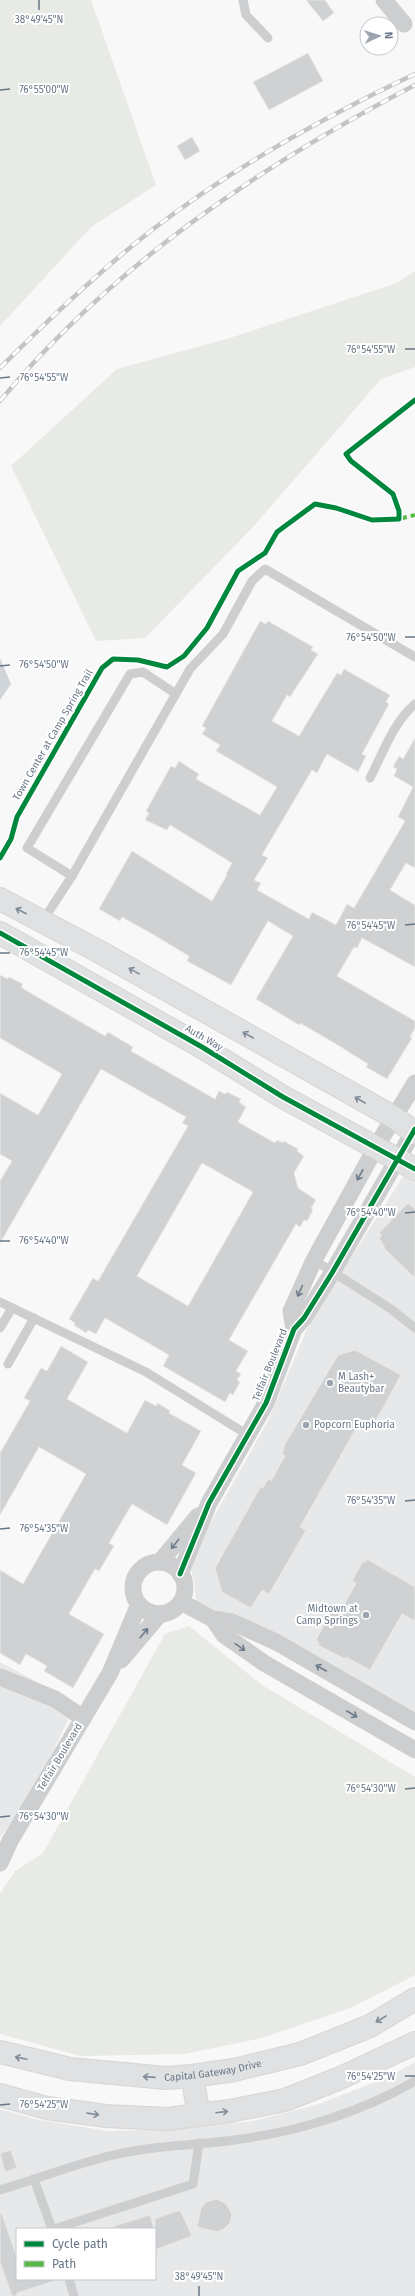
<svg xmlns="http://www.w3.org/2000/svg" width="415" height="2296" viewBox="0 0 415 2296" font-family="'Fira Sans',sans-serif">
  <rect width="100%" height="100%" fill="#f8f8f8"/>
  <g fill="#e7e8e9" fill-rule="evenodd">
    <path d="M406 1172 415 1179V1714L295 1647 196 1601 194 1582 190 1565 208 1527 268 1421 307 1329 331 1289Z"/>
    <path d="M0 1662 76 1703 38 1783 15 1820 0 1837Z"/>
    <path d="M415 2062V2296H0V2109L35 2119 108 2131 181 2129 253 2121 316 2105 391 2076ZM17 2229H155V2279H17Z"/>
  </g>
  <g fill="#e7eae5">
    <path d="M0 0H91L156 185 91 227 0 326Z"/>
    <path d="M415 271V367L381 379 254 526 145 638 96 641 11 466 117 369 230 338 397 283Z"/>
    <path d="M189 1626 262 1685 415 1777V1975L350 2008 262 2038 184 2054 81 2056 0 2034V1894L15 1871 43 1853 165 1634Z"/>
  </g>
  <path fill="#cfd5d9" d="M0 658 11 684 0 700Z"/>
  <g fill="#cfd1d2" stroke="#e8e8e8" fill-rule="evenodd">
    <path d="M306 0H325L334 13 323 21Z"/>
    <path d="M308 53 323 81 269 110 253 82Z"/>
    <path d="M192 137 200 151 185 160 177 146Z"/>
    <path d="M260 621 266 624 268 621 313 647 311 650 318 654 290 697 287 695 272 721 299 736 337 673 341 675 344 669 390 695 386 702 389 704 362 754 366 756 358 772 327 754 317 773 312 770 262 855 268 858 254 880 261 883 257 890 309 919 312 912 336 925 347 904 354 908 405 821 398 817 413 787 394 776 397 769 393 767 399 756 403 759 415 738V868L406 863 390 890 415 905V967L362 938 357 948 354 947 337 976 415 1021V1028L410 1037 412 1038 387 1079 366 1067 368 1064 336 1044 300 1023 299 1025 256 999 293 936 268 921 231 985 187 961 189 956 154 935 122 917 120 921 99 909 132 851 212 901 227 875 226 874 232 863 170 825 167 830 145 820 149 813 146 811 171 766 175 768 179 761 199 774 196 779 260 815 277 787 216 751 220 745 202 734 206 728 202 726Z"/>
    <path d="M0 975 8 979 9 977 23 984 21 987 27 991 105 1036 108 1032 133 1047 131 1051 215 1099 219 1091 225 1094 227 1092 241 1099 239 1102 246 1107 238 1122 275 1143 277 1140 283 1143 284 1141 298 1149 297 1151 304 1156 294 1173 298 1188 316 1200 311 1208 313 1210 307 1221 304 1220 300 1227 296 1224 229 1340 248 1351 236 1371 241 1374 237 1380 240 1382 233 1395 230 1393 225 1402 163 1366 169 1355 105 1318 96 1334 88 1330 86 1333 74 1325 75 1323 69 1319 93 1278 98 1281 188 1126 182 1123 186 1117 101 1069 0 1243V1181L12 1161 0 1154V1093L38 1115 62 1074 0 1038ZM202 1163 253 1192 188 1306 137 1276Z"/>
    <path d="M408 1203 415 1209V1278L386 1250 379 1238 382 1235 379 1233Z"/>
    <path d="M61 1346 88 1362 67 1399 127 1433 145 1400 156 1406 158 1403 170 1411 169 1413 201 1431 182 1465 196 1473 167 1525 132 1504 109 1543 114 1546 99 1571 95 1569 69 1614 104 1634 73 1688 44 1671 47 1666 26 1654 20 1665 0 1653V1570L23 1584 86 1474 39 1447 0 1515V1453L30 1401 24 1398 41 1368 47 1371Z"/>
    <path d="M355 1350 401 1375 373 1426 361 1420 300 1527 306 1530 294 1551 269 1594 262 1590 251 1608 222 1592 215 1568 261 1486 263 1488 268 1479 271 1481 285 1456 282 1454 285 1444 338 1355Z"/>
    <path d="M367 1559 415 1587V1621L402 1614 370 1670 346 1657 345 1659 318 1645 319 1643 316 1640 333 1608 340 1612 356 1583 352 1581 363 1561 365 1563Z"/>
    <path d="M11 2150 17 2168 5 2172 0 2153Z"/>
    <path d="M217 2199 226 2204 232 2214 230 2223 224 2229 217 2232 197 2227 201 2208 206 2202Z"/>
    <path d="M180 2210 192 2236 155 2250V2219Z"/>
    <path d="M0 2214H2L17 2258V2279H53L54 2281 17 2293V2296H12L0 2262Z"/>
    <path d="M150 2215 154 2229H115L114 2226Z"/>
  </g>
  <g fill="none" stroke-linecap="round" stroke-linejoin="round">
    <g stroke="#d5d6d7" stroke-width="24">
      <g id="secondary">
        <path d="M0 899 98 951 395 1118 415 1133"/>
        <path d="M0 933 202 1047 283 1097 415 1169"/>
        <path id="s1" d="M0 2052 70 2069 166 2078 192 2076 234 2070 300 2054 370 2026 415 1999"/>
        <path d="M192 2076 199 2115"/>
        <path d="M0 2095 47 2108 106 2116 167 2119 230 2111 285 2100 338 2079 415 2043"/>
      </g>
    </g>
    <g stroke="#cdcecf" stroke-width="9">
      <path d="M243 0 246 15 268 38"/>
      <path d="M370 778C383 753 393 723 415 704"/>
      <path d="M72 876 27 848 130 674 143 672 176 694"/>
      <path d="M42 922 72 876 190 669 223 634 252 581 265 569 415 657"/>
      <path d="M314 1260 391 1309 415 1328"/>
      <path d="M0 1302 146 1372 248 1435"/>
      <path d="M0 1328 12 1308"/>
      <path d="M8 1364 34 1318"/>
      <path d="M34 2179 52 2229"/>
      <path d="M0 2190C36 2179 73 2165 109 2156 153 2145 197 2146 241 2139 300 2131 364 2111 415 2081"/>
      <path d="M54 2229 193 2184 199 2143"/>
      <path d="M69 2279 74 2296"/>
    </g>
    <g stroke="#cdcecf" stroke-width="17">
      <path d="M384 0 404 24"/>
      <path d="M294 1329 291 1311 314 1260 376 1147 415 1083"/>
      <path d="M160 1562 198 1516"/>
      <circle cx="159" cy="1588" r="26"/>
      <path d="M180 1574 209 1503 266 1403 294 1329 304 1318 332 1273 415 1129"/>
      <path d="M181 1602 213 1619 232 1622 276 1642 415 1722"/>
      <path d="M213 1619 224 1635 264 1663 415 1750"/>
      <path d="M121 1660 160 1614"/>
      <path d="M0 1677 55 1699 83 1718"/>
      <path d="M0 1863 10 1841 110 1673 139 1604"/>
    </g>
    <use href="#secondary" stroke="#e0e1e2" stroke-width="22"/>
    <g stroke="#c3c4c6" stroke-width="4.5">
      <g id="rail">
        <path d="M0 368C49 319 98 272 152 230 232 168 324 117 415 74"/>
        <path d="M0 401C113 265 260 166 415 85"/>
      </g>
    </g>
    <use href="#rail" stroke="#fff" stroke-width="3" stroke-dasharray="9" stroke-linecap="butt"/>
    <path stroke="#58b947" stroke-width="4" stroke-dasharray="8 4" stroke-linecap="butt" d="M399 519 415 515"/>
    <g stroke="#fff" stroke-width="8">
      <g id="cycleway">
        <path d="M0 858 11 839 17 817 102 668 113 659 138 660 167 667 184 656 207 628 238 571 265 553 277 532 315 504 336 508 372 520 399 519V511L393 494 351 461 346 454 415 400"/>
        <path d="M0 933 202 1047 283 1097 415 1169"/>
        <path d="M180 1574 209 1503 266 1403 294 1329 304 1318 332 1273 415 1129"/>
      </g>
    </g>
    <use href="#cycleway" stroke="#00873e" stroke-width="5"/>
  </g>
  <defs><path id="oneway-shaft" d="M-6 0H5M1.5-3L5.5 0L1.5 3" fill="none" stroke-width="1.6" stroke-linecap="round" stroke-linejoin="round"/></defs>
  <g stroke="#818c99">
    <use href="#oneway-shaft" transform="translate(21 911) rotate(-153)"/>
    <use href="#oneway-shaft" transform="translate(134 971) rotate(-151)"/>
    <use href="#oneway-shaft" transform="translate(248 1035) rotate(-150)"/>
    <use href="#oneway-shaft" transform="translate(360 1100) rotate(-150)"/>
    <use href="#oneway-shaft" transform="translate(381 2019) rotate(150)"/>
    <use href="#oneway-shaft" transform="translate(21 2058) rotate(-168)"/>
    <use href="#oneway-shaft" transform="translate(149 2077) rotate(-176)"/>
    <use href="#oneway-shaft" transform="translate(222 2112) rotate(-7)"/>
    <use href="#oneway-shaft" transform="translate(93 2114) rotate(8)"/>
  </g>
  <g stroke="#6e7b8b">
    <use href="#oneway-shaft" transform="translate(360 1175) rotate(119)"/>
    <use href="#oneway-shaft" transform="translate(300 1291) rotate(114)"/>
    <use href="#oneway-shaft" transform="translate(175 1544) rotate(129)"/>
    <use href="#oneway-shaft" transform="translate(144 1633) rotate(-50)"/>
    <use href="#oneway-shaft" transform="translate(240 1647) rotate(35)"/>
    <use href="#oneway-shaft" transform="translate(321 1668) rotate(-150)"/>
    <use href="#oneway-shaft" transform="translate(352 1714) rotate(30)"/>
  </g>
  <path fill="none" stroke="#697787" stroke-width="1.5" d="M39 0V10M0 90 10 89M405 349H415M0 378 10 377M405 637H415M0 666 10 665M405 925 415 924M0 953H10M405 1213 415 1212M0 1241H10M405 1501 415 1500M0 1529 10 1528M405 1789 415 1788M0 1817 10 1816M405 2076H415M0 2105 10 2104M199 2286V2296"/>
  <g fill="#9ba4af" stroke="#fff" stroke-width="1.5">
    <circle cx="330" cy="1383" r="4"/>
    <circle cx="306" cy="1425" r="4"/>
    <circle cx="366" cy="1615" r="4"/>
  </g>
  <g text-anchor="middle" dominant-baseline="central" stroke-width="4" stroke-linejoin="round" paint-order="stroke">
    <g font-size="10" fill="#697787" stroke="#fff">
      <text transform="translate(53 735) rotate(-60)">Town Center at Camp Spring Trail</text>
      <text transform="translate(204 1038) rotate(30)">Auth Way</text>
      <text transform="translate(270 1365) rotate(-68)">Telfair Boulevard</text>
      <text transform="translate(60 1757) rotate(-59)">Telfair Boulevard</text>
      <text stroke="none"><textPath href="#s1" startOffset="216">Capital Gateway Drive</textPath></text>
    </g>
    <g font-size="10" fill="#697787" stroke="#fff" text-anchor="start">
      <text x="338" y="1377">M Lash+<tspan x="338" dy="12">Beautybar</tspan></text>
      <text x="314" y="1425">Popcorn Euphoria</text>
      <text x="358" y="1609" text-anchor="end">Midtown at<tspan x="358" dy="12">Camp Springs</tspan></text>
    </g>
  </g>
  <g font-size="10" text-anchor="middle" fill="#697787" stroke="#fff" stroke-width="4" stroke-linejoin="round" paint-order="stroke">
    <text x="39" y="23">38°49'45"N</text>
    <text x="44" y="93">76°55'00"W</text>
    <text x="371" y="353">76°54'55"W</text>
    <text x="44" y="381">76°54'55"W</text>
    <text x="371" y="641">76°54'50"W</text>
    <text x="44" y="668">76°54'50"W</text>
    <text x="371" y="929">76°54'45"W</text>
    <text x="44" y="956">76°54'45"W</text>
    <text x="371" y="1216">76°54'40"W</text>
    <text x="44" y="1244">76°54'40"W</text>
    <text x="371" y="1504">76°54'35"W</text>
    <text x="44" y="1532">76°54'35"W</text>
    <text x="371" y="1792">76°54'30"W</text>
    <text x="44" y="1820">76°54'30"W</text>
    <text x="371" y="2080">76°54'25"W</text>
    <text x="44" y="2108">76°54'25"W</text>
    <text x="199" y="2280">38°49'45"N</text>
  </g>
  <rect x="16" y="2228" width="140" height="52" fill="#ffffff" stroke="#c3c9cf"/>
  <rect x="24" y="2241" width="20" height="6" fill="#00873e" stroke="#c3c9cf"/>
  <text x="52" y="2248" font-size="12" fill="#697787">Cycle path</text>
  <rect x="24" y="2261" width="20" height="6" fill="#58b947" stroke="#c3c9cf"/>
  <text x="52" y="2268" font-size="12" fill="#697787">Path</text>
  <g transform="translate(379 36) rotate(86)"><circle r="19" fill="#ffffff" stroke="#c3c9cf"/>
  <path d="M0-3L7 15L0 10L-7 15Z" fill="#9ba4af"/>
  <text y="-6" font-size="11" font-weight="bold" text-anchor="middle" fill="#697787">N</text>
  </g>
</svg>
